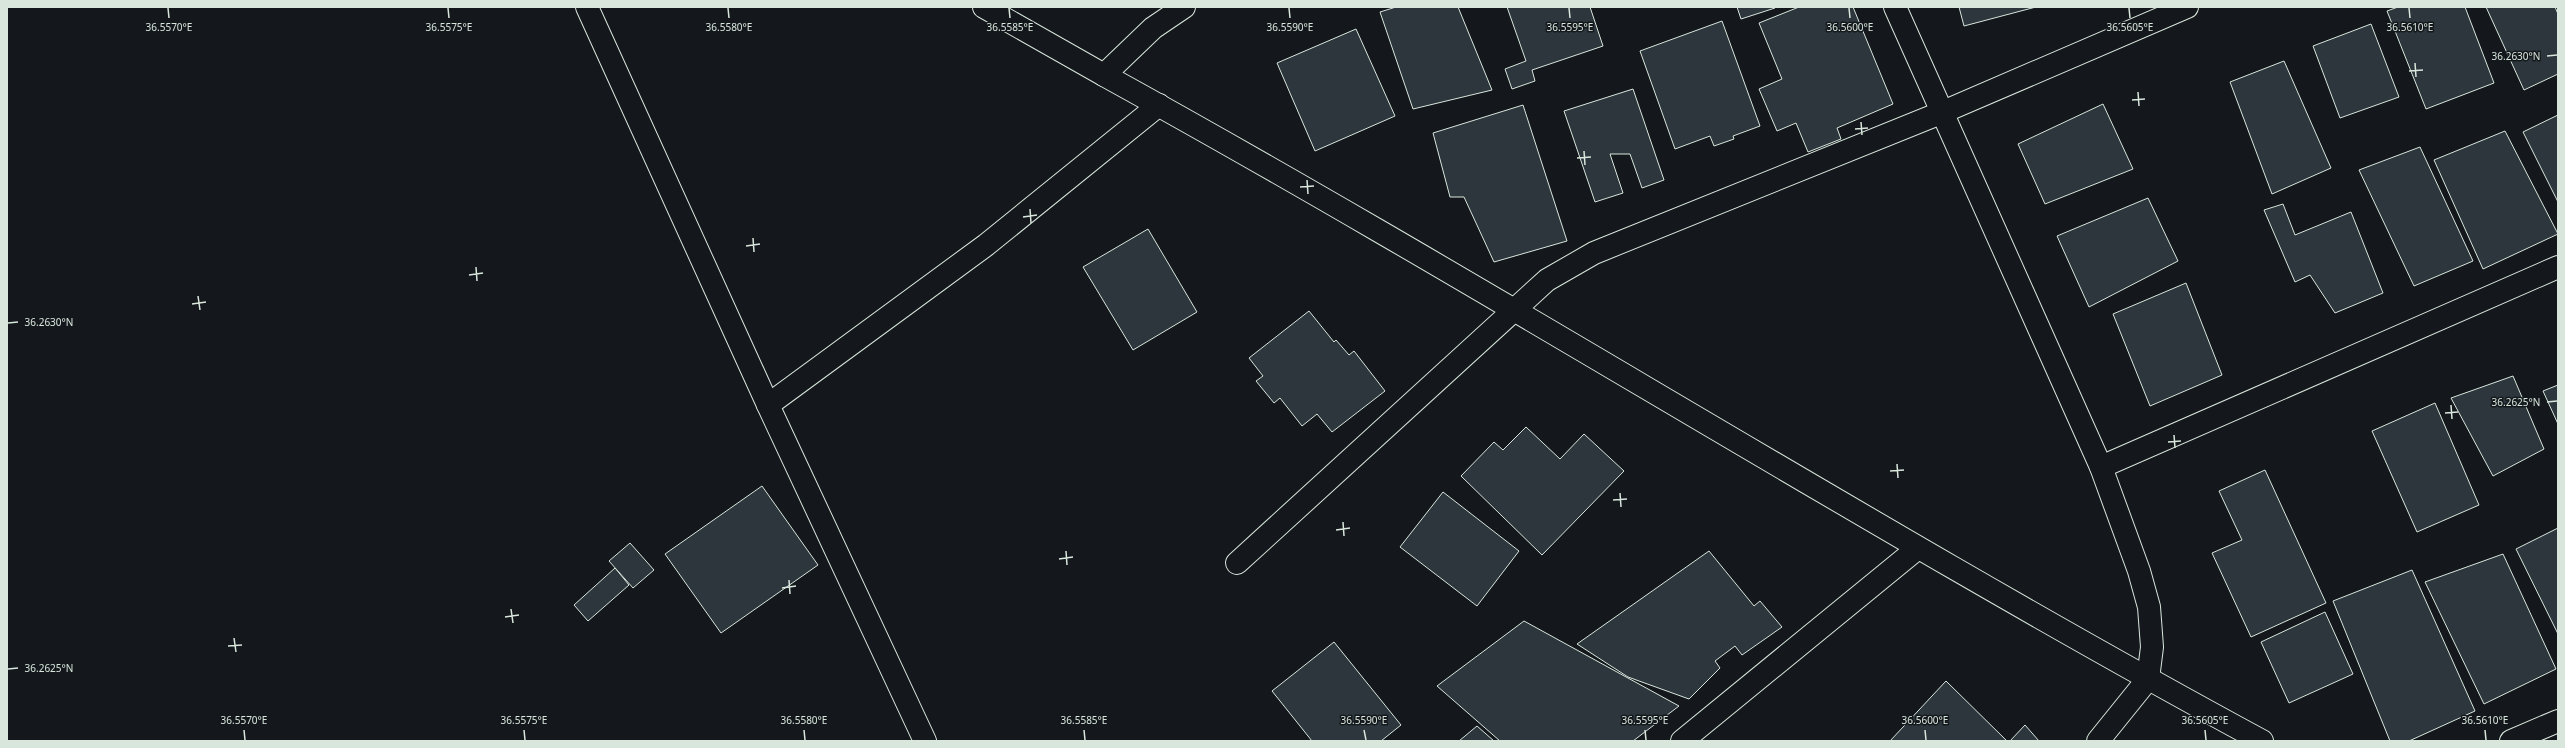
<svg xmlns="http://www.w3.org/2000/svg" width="2565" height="748" viewBox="0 0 2565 748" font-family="'Noto Sans',sans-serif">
  <rect width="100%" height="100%" fill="#14181c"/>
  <g fill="#2c363c" stroke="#d8e6dc">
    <path d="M1396 7H1458L1492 90 1413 109 1380 12Z"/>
    <path d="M1507 7H1590L1603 46 1532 70 1535 81 1512 89 1505 69 1526 61Z"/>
    <path d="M1737 7H1775V8L1741 19Z"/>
    <path d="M1799 7H1853L1893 104 1837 128 1841 139 1808 152 1796 123 1777 131 1759 89 1782 79 1759 23Z"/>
    <path d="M1959 7H2036L1964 26Z"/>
    <path d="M2398 7H2465L2494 83 2426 109 2387 11Z"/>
    <path d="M2486 7H2555L2558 14V74L2524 90Z"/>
    <path d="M1722 21 1760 126 1733 136 1734 139 1714 146 1710 136 1675 149 1640 51Z"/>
    <path d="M2371 24 2399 97 2340 118 2313 46Z"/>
    <path d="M1356 29 1395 116 1315 151 1277 63Z"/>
    <path d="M2284 61 2331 168 2272 194 2230 82Z"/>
    <path d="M1633 89 1664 180 1642 188 1630 154H1610L1623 193 1595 202 1564 111Z"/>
    <path d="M2103 104 2133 169 2045 204 2018 144Z"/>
    <path d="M1523 105 1567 241 1494 262 1464 197H1450L1433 133Z"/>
    <path d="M2558 115V202L2523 132Z"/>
    <path d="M2505 131 2558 234 2483 269 2434 160Z"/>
    <path d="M2420 147 2473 261 2414 286 2359 170Z"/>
    <path d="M2148 198 2178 261 2089 307 2057 236Z"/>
    <path d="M2283 204 2295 235 2351 212 2383 293 2335 313 2310 275 2295 282 2264 210Z"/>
    <path d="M1148 229 1197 312 1133 350 1083 267Z"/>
    <path d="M2186 283 2222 375 2150 406 2113 314Z"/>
    <path d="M1309 311 1334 342 1336 340 1349 355 1354 351 1385 391 1332 432 1317 414 1302 426 1280 398 1274 403 1256 381 1263 376 1249 358Z"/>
    <path d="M2513 376 2544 449 2493 476 2451 398Z"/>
    <path d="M2558 385V424L2543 391Z"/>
    <path d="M2435 403 2479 505 2417 532 2372 431Z"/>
    <path d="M1526 427 1560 459 1584 434 1624 471 1542 555 1461 476 1494 442 1503 450Z"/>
    <path d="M2265 470 2326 603 2251 637 2212 553 2242 540 2219 491Z"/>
    <path d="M762 486 818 565 721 633 665 554Z"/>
    <path d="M1443 492 1519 551 1477 606 1400 547Z"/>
    <path d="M2558 528V634L2516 549Z"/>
    <path d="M630 543 654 570 633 588 609 561Z"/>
    <path d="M1709 551 1754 606 1760 601 1782 627 1742 655 1735 646 1715 661 1720 668 1689 699 1628 677 1577 644Z"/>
    <path d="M2503 554 2556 669 2484 704 2425 582Z"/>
    <path d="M615 568 629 585 588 621 574 605Z"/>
    <path d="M2412 570 2475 711 2409 741H2390L2333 601Z"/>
    <path d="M2325 612 2353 674 2289 703 2261 642Z"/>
    <path d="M1524 621 1679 706 1633 741H1500L1437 686Z"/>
    <path d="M1334 642 1401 725 1381 741H1312L1272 691Z"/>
    <path d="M1946 681 2007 741H1890Z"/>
    <path d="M2025 725 2039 741H2010Z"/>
    <path d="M1477 726 1494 741H1459Z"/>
  </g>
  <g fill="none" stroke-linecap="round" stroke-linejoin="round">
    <g stroke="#d8e6dc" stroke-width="24">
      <g id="minor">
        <path d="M587 7 768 405 925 741"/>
        <path d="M984 7 1104 75 1153 28 1184 7"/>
        <path d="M1895 7 2101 467 2139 571 2149 607 2152 647 2148 679 2098 741"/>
        <path d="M1104 75C1494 290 1870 529 2262 741"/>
        <path d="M768 405 986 245 1159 105"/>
        <path d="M2101 467 2558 267"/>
        <path d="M1237 563 1547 280 1594 253 1943 112 2187 7"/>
        <path d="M1682 741 1918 548"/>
        <path d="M2511 741 2558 721"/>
      </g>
    </g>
    <use href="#minor" stroke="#14181c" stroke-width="22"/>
  </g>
  <path fill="none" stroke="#d8e6dc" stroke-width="1.5" d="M168 8 169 18M448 8 449 18M728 8 729 18M1009 8 1010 18M1289 8 1290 18M1569 8 1570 18M1849 8 1850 18M2129 8 2130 18M2409 8 2410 18M2547 56 2557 55M2415 63 2416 77M2409 71 2423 70M2138 92 2139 106M2132 100 2145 99M1861 122 1862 135M1855 129 1868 128M1584 151 1585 165M1577 158 1591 157M1307 180 1308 194M1300 187 1314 186M1030 209 1031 223M1023 217 1037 215M753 238 754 252M746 246 760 244M476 267 477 281M469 275 483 273M198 296 200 310M192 304 206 302M8 323 18 322M2547 402 2557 401M2451 405 2452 419M2445 413 2458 412M2174 435 2175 448M2168 442 2181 441M1897 464 1898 478M1890 471 1904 470M1620 493 1621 507M1613 500 1627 499M1343 522 1344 536M1336 530 1350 528M1066 551 1067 565M1059 559 1073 557M789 580 790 594M782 588 796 586M511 609 513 623M505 617 519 615M234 638 236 652M228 646 242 645M8 669 18 668M244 730 245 740M524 730 525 740M804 730 805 740M1084 730 1085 740M1364 730 1366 740M1645 730 1646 740M1925 730 1926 740M2205 730 2206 740M2485 730 2486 740"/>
  <g font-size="10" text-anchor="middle" fill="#d8e6dc" stroke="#14181c" stroke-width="3" stroke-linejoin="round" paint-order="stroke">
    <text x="169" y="31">36.5570°E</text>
    <text x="449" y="31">36.5575°E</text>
    <text x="729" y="31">36.5580°E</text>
    <text x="1010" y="31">36.5585°E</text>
    <text x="1290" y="31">36.5590°E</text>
    <text x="1570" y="31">36.5595°E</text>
    <text x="1850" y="31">36.5600°E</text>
    <text x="2130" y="31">36.5605°E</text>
    <text x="2410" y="31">36.5610°E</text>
    <text x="2516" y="60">36.2630°N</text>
    <text x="49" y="326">36.2630°N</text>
    <text x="2516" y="406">36.2625°N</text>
    <text x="49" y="672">36.2625°N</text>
    <text x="244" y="724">36.5570°E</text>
    <text x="524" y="724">36.5575°E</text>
    <text x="804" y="724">36.5580°E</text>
    <text x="1084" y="724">36.5585°E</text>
    <text x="1364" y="724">36.5590°E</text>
    <text x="1645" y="724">36.5595°E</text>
    <text x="1925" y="724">36.5600°E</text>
    <text x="2205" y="724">36.5605°E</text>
    <text x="2485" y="724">36.5610°E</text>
  </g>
  <rect width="2565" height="748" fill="none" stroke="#d8e6dc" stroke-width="16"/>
</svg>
